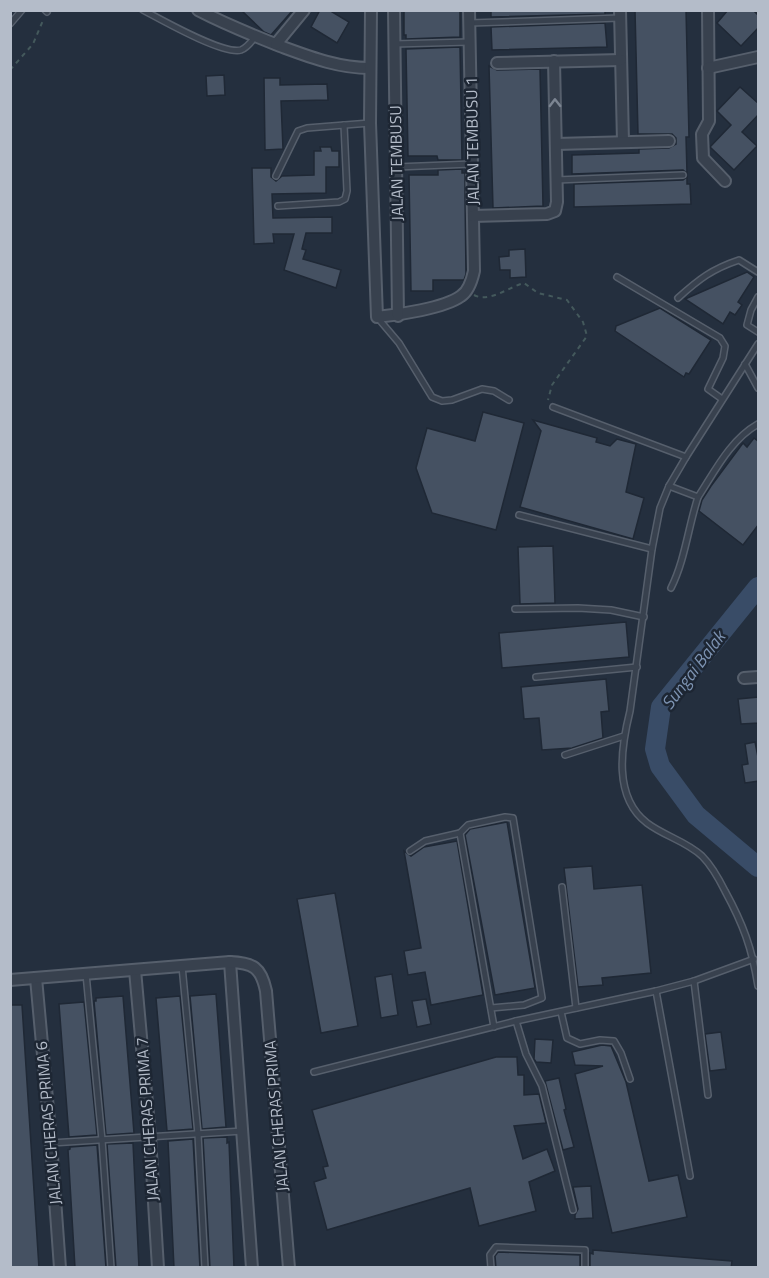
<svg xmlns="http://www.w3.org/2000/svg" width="769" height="1278" viewBox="0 0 769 1278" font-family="'Titillium Web',sans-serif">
  <rect width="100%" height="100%" fill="#242f3e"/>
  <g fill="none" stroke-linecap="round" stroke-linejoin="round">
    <path stroke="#394c67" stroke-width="20" d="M758 587 661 707 655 749 660 766 696 815 758 867"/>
  </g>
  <g fill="#455162" stroke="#1f2835" stroke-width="1.5">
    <path d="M241 10H293L271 35 264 32Z"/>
    <path d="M320 10H329L349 22 337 43 311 27Z"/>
    <path d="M404 10H460V37L406 39V35H404Z"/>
    <path d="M491 10H605V14L491 17Z"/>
    <path d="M635 10H686L689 137H686L687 173 683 170 572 174V155L639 153V149L669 148 676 144V138L672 134H638Z"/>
    <path d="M728 10H753L759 16V27L741 46 717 23Z"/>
    <path d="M605 23 607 47 492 50 491 27Z"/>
    <path d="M460 47 462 160H438L437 156H408L406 49Z"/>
    <path d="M489 66 497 70 540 69 543 206 493 208Z"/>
    <path d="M224 75 225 95 207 96 206 76Z"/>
    <path d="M264 78H280V85L327 84 328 100 281 101 283 149 265 150Z"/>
    <path d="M740 87 759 104V114L742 132 757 146 734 170 710 147 731 125 717 111Z"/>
    <path d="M320 147H331L332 151H339V167H326V193L272 194 273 218 332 217V233H306L302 249 306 250 303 259 341 270 336 288 284 270 294 234H273L274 243 254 244 252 168H271V177L276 181 282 176 314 175V151H321Z"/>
    <path d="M462 169V173H465V197L466 274 464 280H433V291H411L409 175H438V170Z"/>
    <path d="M687 177V184H690L691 204 574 207V184L683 180Z"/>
    <path d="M525 249 526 277 510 278V270H500L499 257 509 256V250Z"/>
    <path d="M747 272 754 277 738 302 742 305 735 315 730 312 723 324 685 299Z"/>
    <path d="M660 308 711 340 689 374 686 373 684 377 615 331 616 326Z"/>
    <path d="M483 412 524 423 496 530 432 513 416 468 427 428 475 441Z"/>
    <path d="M533 420 597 438 596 442 610 446 617 439 636 444 626 492 644 498 633 539 520 507 541 431Z"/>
    <path d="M754 438 759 442V524L743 545 699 511 702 500 711 486 743 443 747 447Z"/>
    <path d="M553 546 555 603 520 604 518 547Z"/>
    <path d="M626 622 629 657 502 668 499 633Z"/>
    <path d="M606 679 609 711 601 712 603 738 572 748 542 750 539 718 524 719 521 687Z"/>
    <path d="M759 697V723L741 724 738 699Z"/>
    <path d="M755 742 759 762V781L745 783 742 765 748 764 745 744Z"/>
    <path d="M507 822 535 988 495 995 465 835 470 829Z"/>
    <path d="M457 841 483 995 431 1005 425 972 408 975 404 951 421 948 404 851 411 856 424 847Z"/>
    <path d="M592 866 594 889 642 885 651 973 602 978 603 985 578 987 564 868Z"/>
    <path d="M335 893 358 1026 321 1033 297 899Z"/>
    <path d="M392 974 398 1015 381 1018 375 977Z"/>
    <path d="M216 994 226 1127 202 1129 190 996Z"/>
    <path d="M123 996 134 1133 106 1135 94 1001H96V998Z"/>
    <path d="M180 996 193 1129 167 1131 156 998Z"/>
    <path d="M426 999 431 1024 417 1027 412 1001Z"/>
    <path d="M84 1002 97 1135 69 1137 59 1004Z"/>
    <path d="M10 1005H22L39 1268H11Z"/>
    <path d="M721 1032 726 1069 710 1071 705 1034Z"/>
    <path d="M535 1039 553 1040 551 1063 536 1062 534 1059Z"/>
    <path d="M602 1045 611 1046 626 1082 649 1181 678 1175 687 1217 612 1233 575 1074 603 1066 575 1065 572 1052Z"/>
    <path d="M496 1057H517L518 1075H524V1095L539 1094 546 1123 514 1126 523 1159 547 1149 555 1171 529 1182 536 1211 479 1226 470 1188 327 1230 314 1182 326 1178 323 1167 328 1166 312 1110Z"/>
    <path d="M559 1078 566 1109 564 1110 574 1147 563 1150 545 1081Z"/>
    <path d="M227 1137V1143L229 1142 234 1268H210L203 1138Z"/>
    <path d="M193 1139 200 1268H174L168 1141Z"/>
    <path d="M133 1143 139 1268H116L107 1144Z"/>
    <path d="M97 1145 106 1268H75L68 1150 70 1149V1147Z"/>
    <path d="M591 1186 593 1218 575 1219V1215L578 1209 573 1187Z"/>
    <path d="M593 1250 732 1261 731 1268H590V1253L593 1254Z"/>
    <path d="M498 1252 580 1255V1268H496L495 1256Z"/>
  </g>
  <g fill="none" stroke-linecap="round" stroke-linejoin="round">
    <g stroke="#565f6c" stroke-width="8">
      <g id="lane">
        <path d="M45 10 47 12"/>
        <path d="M143 10C162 20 223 55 241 50 247 48 251 42 255 37"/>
        <path d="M469 23 620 18"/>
        <path d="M10 24 22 10"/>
        <path d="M394 44 469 42"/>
        <path d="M396 167 472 164"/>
        <path d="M276 176 298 131 307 128 370 123"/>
        <path d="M556 180 683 175"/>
        <path d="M278 206 339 202 345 199 347 191 344 125"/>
        <path d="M617 277 720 338 725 346 723 358 708 389 722 399"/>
        <path d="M758 297 751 310 747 325 758 332"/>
        <path d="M678 298C699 279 712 269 739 260L758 272"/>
        <path d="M377 317 399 343 432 397 442 401 452 400 482 389 494 391 509 400"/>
        <path d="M758 344 686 457 669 486 660 508 652 549 630 711C621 747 613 797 647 823 664 836 686 841 702 856 712 866 719 879 725 891 743 924 752 948 758 986"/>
        <path d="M745 364 758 388"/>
        <path d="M553 407 686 457"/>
        <path d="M669 486 698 497C715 471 730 440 758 424"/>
        <path d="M519 515 652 549"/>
        <path d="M671 588C685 560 688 528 698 497"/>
        <path d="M515 609 578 608 611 610 644 617"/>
        <path d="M536 677 637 667"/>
        <path d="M565 755 624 736"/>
        <path d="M460 833 494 1027"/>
        <path d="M410 851 425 841 460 833 468 825 505 817 513 818 542 998 524 1005 491 1008"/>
        <path d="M562 887 576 1008"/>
        <path d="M182 966 198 1134 205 1268"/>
        <path d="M86 974 102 1140 111 1268"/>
        <path d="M694 981 708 1095"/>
        <path d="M656 991 690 1176"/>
        <path d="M561 1012 567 1038 580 1044 600 1040 614 1041 621 1053 630 1079"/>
        <path d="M516 1021 526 1054 542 1086 573 1210"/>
        <path d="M314 1072 516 1021 656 991 694 981 754 959"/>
        <path d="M51 1143 243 1131"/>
        <path d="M491 1268 490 1255 496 1247 585 1250V1268"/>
      </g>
    </g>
    <g stroke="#565f6c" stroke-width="14">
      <g id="street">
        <path d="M198 10C225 24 252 35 280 46 310 57 338 68 370 68"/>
        <path d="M371 10 370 123 377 317C398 315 445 308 461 296 469 291 472 280 474 271L469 10"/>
        <path d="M394 10 398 316"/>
        <path d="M620 10 623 142"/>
        <path d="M708 10 709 121 702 134 703 158 725 181"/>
        <path d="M276 44 304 10"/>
        <path d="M497 63 621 60"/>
        <path d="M708 68 758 57"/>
        <path d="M556 144 669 141"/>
        <path d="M473 216 547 214 555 211 557 202 554 61"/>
        <path d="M744 678 758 677"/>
        <path d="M230 962 252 1268"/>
        <path d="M135 970 150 1137 158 1268"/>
        <path d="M36 978 51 1143 60 1268"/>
        <path d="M10 980 230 962C253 963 261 967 266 991L289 1268"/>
      </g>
    </g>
    <g stroke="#44595c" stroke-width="2" stroke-dasharray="4.5 4.5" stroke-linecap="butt">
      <path d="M10 70 33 44 44 18"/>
      <path d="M474 295C489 303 509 287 524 283L538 293 567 300 583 322 587 336 552 385 548 400"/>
    </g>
    <use href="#lane" stroke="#38414e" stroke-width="5"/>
    <use href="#street" stroke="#38414e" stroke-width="10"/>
  </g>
  <defs><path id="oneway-chevron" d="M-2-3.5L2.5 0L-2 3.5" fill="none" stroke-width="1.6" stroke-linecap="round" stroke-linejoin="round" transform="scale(1.5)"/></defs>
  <use stroke="#7c8592" href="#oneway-chevron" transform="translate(555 103) rotate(-91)"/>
  <g text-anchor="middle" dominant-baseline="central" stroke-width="5" stroke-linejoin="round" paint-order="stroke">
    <g font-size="16" fill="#b4bcc9" stroke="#1d2633">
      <text transform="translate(472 141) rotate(-91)">JALAN TEMBUSU 1</text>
      <text transform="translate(396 163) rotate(-91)">JALAN TEMBUSU</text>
      <text transform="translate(276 1116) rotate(-95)">JALAN CHERAS PRIMA</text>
      <text transform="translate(147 1119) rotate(-94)">JALAN CHERAS PRIMA 7</text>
      <text transform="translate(48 1123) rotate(-95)">JALAN CHERAS PRIMA 6</text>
    </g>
    <g font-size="18" font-style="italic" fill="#7c92b1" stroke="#1d2633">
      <text transform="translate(693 670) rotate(-53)">Sungai Balak</text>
    </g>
  </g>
  <rect width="769" height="1278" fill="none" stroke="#b4bcc9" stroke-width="24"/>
</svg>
